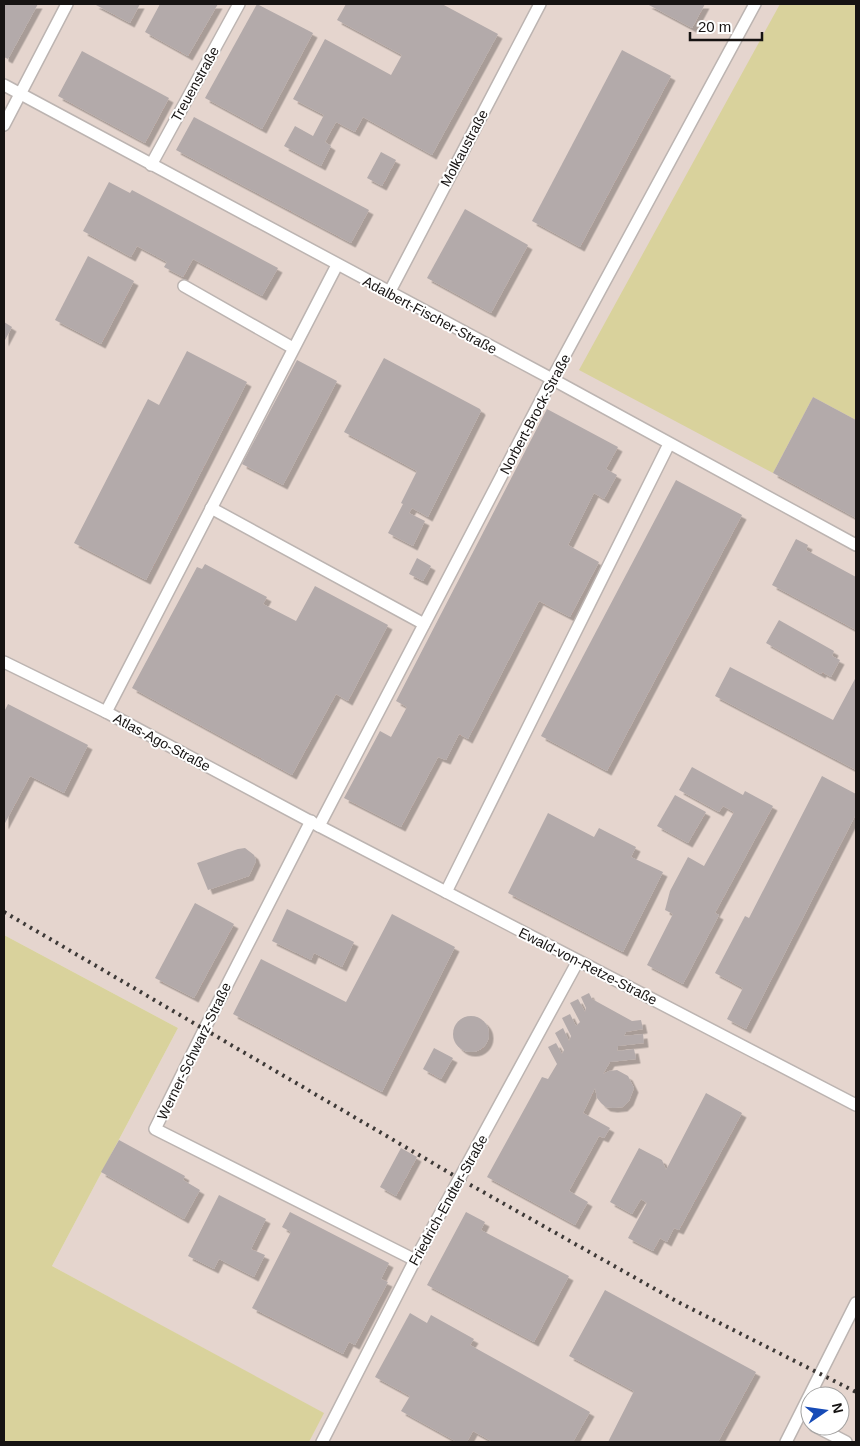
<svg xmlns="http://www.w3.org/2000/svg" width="860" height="1446" viewBox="0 0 860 1446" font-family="Arial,sans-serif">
  <defs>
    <filter id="shadow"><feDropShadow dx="4.5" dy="4.5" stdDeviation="0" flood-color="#0004"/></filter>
  </defs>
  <rect width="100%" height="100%" fill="#eae2de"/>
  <path fill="#e5d5ce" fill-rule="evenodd" d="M4 4H856V1442H309L323 1413 52 1266 178 1028 4 935ZM810 1396H840V1426H810Z"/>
  <g fill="#d9d29c">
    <path d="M780 4H856V420L813 397 773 473 579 370Z"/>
    <path d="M4 935 178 1028 52 1266 324 1413 309 1442H4Z"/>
  </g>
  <g fill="#b3aaaa" filter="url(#shadow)">
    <path d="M4 4H38L8 59 4 57Z"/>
    <path d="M94 4H140L130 23Z"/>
    <path d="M160 4H218L188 56 145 32Z"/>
    <path d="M257 4 313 33 262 129 205 98Z"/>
    <path d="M346 4H442L498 34 432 155 363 117 355 132 336 122 325 142 331 146 321 166 284 146 295 126 313 136 324 115 293 99 325 39 391 75 402 55 337 20Z"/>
    <path d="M647 4H705L692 28Z"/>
    <path d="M622 50 671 76 580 247 532 221Z"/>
    <path d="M82 51 169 98 145 143 58 96Z"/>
    <path d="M194 117 369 210 351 243 176 150Z"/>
    <path d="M381 152 396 160 382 186 367 178Z"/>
    <path d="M109 182 130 193 132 190 278 268 262 296 193 259 183 277 164 267 167 262 137 246 131 257 83 231Z"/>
    <path d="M465 209 528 245 491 313 427 278Z"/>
    <path d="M88 256 134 281 101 344 55 320Z"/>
    <path d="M4 322 12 327 4 342Z"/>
    <path d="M187 351 247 382 146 580 74 543 148 399 159 405Z"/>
    <path d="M384 358 480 409 481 411 428 517 412 508 409 513 425 521 413 546 388 533 403 504 401 503 417 471 344 432Z"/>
    <path d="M297 360 337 381 283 485 242 464Z"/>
    <path d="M813 397 856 420V518L773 473Z"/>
    <path d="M547 409 618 447 606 469 617 475 604 499 594 493 568 545 599 562 570 617 539 601 468 739 459 734 446 760 438 757 401 827 344 798 380 731 391 737 407 707 396 701Z"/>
    <path d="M676 480 742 515 607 771 541 736Z"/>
    <path d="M796 539 808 545 806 550 856 577V630L772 585Z"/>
    <path d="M417 558 431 566 423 581 409 574Z"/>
    <path d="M205 564 267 597 263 604 296 621 315 586 388 625 348 701 336 694 292 775 132 688 197 567 202 569Z"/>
    <path d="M779 620 834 651 832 656 840 660 831 677 822 672 821 674 766 643Z"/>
    <path d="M730 667 833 720 856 677V770L715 696Z"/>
    <path d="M8 704 88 745 64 793 30 776 4 825V712Z"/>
    <path d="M692 767 743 795 745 791 773 806 715 913 719 915 683 984 647 965 673 914 665 910 670 891 688 857 704 866 734 812 723 806 719 812 679 790Z"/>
    <path d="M822 776 856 794V814L746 1029 727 1019 743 988 715 973 745 916 749 918Z"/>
    <path d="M675 795 706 812 688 843 657 826Z"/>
    <path d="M548 813 594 837 599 828 636 847 631 857 663 872 623 952 508 893Z"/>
    <path d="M245 848 254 855 256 861 249 876 208 890 197 863 238 849Z"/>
    <path d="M195 903 234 924 194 998 155 978Z"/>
    <path d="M287 909 354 942 342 967 314 953 311 960 272 941Z"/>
    <path d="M392 914 455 947 382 1092 233 1014 261 959 346 1002Z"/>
    <path d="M589 993 592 999 632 1021 641 1020 643 1029 626 1032 624 1036 643 1034 644 1043 618 1046 617 1051 634 1049 636 1059 610 1062 603 1074 609 1071 617 1070 628 1076 634 1088 629 1101 623 1107 613 1108 606 1107 601 1103 597 1098 595 1088 583 1113 610 1128 604 1138 599 1136 569 1191 588 1202 575 1225 487 1177 542 1077 548 1079 557 1064 548 1047 556 1043 562 1054 564 1050 555 1033 563 1028 569 1041 571 1036 562 1018 570 1014 576 1026 580 1022 570 1003 578 999 585 1012 586 1008 581 997Z"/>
    <circle cx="471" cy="1034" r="18"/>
    <path d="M434 1048 453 1058 441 1079 423 1069Z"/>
    <path d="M706 1093 742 1113 679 1230 674 1228 667 1242 660 1238 653 1251 628 1238 647 1203 641 1199 632 1214 610 1202 639 1148 662 1160 666 1170Z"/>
    <path d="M119 1140 185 1176 183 1180 200 1190 184 1219 101 1172Z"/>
    <path d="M401 1148 417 1157 396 1196 380 1187Z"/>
    <path d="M219 1195 266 1219 251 1249 265 1255 254 1277 219 1259 214 1269 188 1256Z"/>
    <path d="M290 1212 389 1263 381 1279 388 1282 355 1345 349 1342 343 1354 252 1308 291 1232 282 1227Z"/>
    <path d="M466 1212 485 1222 481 1230 569 1276 534 1342 427 1285Z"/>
    <path d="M605 1290 756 1372 718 1442H608L634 1391 569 1356Z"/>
    <path d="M410 1313 427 1323 431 1315 474 1339 470 1345 590 1412 573 1442H493L473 1431 467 1442H457L401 1411 410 1396 375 1377Z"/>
  </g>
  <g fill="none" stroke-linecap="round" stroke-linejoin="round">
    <g stroke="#bcb4b1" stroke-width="14">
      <g id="lane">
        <path d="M4 85 552 379 856 545"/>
        <path d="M4 125 67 4"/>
        <path d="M151 165 239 4"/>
        <path d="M184 286 293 348"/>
        <path d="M389 293 540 4"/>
        <path d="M211 508 424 624"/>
        <path d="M4 662 106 712 319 826 856 1105"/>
        <path d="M106 712 337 265"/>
        <path d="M311 821 205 1028 155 1129 415 1260"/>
        <path d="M319 826 552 379 755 4"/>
        <path d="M446 892 669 444"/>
        <path d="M815 1426 846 1442"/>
        <path d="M322 1442 415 1260 578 961"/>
        <path d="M786 1442 856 1303"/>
      </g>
    </g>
    <use href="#lane" stroke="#fff" stroke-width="11"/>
    <path stroke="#3d3937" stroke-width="4" stroke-dasharray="2.5 5" stroke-linecap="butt" d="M4 912 460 1179 678 1302 856 1392"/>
  </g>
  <g text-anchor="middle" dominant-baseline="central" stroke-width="4" stroke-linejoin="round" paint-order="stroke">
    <g font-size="14" fill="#161312" stroke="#fff">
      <text transform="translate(195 84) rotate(-61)">Treuenstraße</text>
      <text transform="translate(464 148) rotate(-62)">Molkaustraße</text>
      <text transform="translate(430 315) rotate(28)">Adalbert-Fischer-Straße</text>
      <text transform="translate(535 414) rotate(-62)">Norbert-Brock-Straße</text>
      <text transform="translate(162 742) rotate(28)">Atlas-Ago-Straße</text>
      <text transform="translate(588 966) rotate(27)">Ewald-von-Retze-Straße</text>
      <text transform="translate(194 1051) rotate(-64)">Werner-Schwarz-Straße</text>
      <text transform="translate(448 1200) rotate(-61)">Friedrich-Endter-Straße</text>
    </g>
  </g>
  <rect width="860" height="1446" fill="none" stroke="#161312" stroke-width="10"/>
  <g transform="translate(825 1411) rotate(77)"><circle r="24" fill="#ffffff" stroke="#a2a1a0"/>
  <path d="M0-4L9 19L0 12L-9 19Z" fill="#174bb7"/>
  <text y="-8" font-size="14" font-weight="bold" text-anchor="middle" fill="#161312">N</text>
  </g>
  <path d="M690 32v8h72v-8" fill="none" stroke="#161312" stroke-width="2.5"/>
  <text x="698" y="32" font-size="15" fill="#161312" stroke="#ffffff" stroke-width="4" paint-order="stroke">20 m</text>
</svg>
